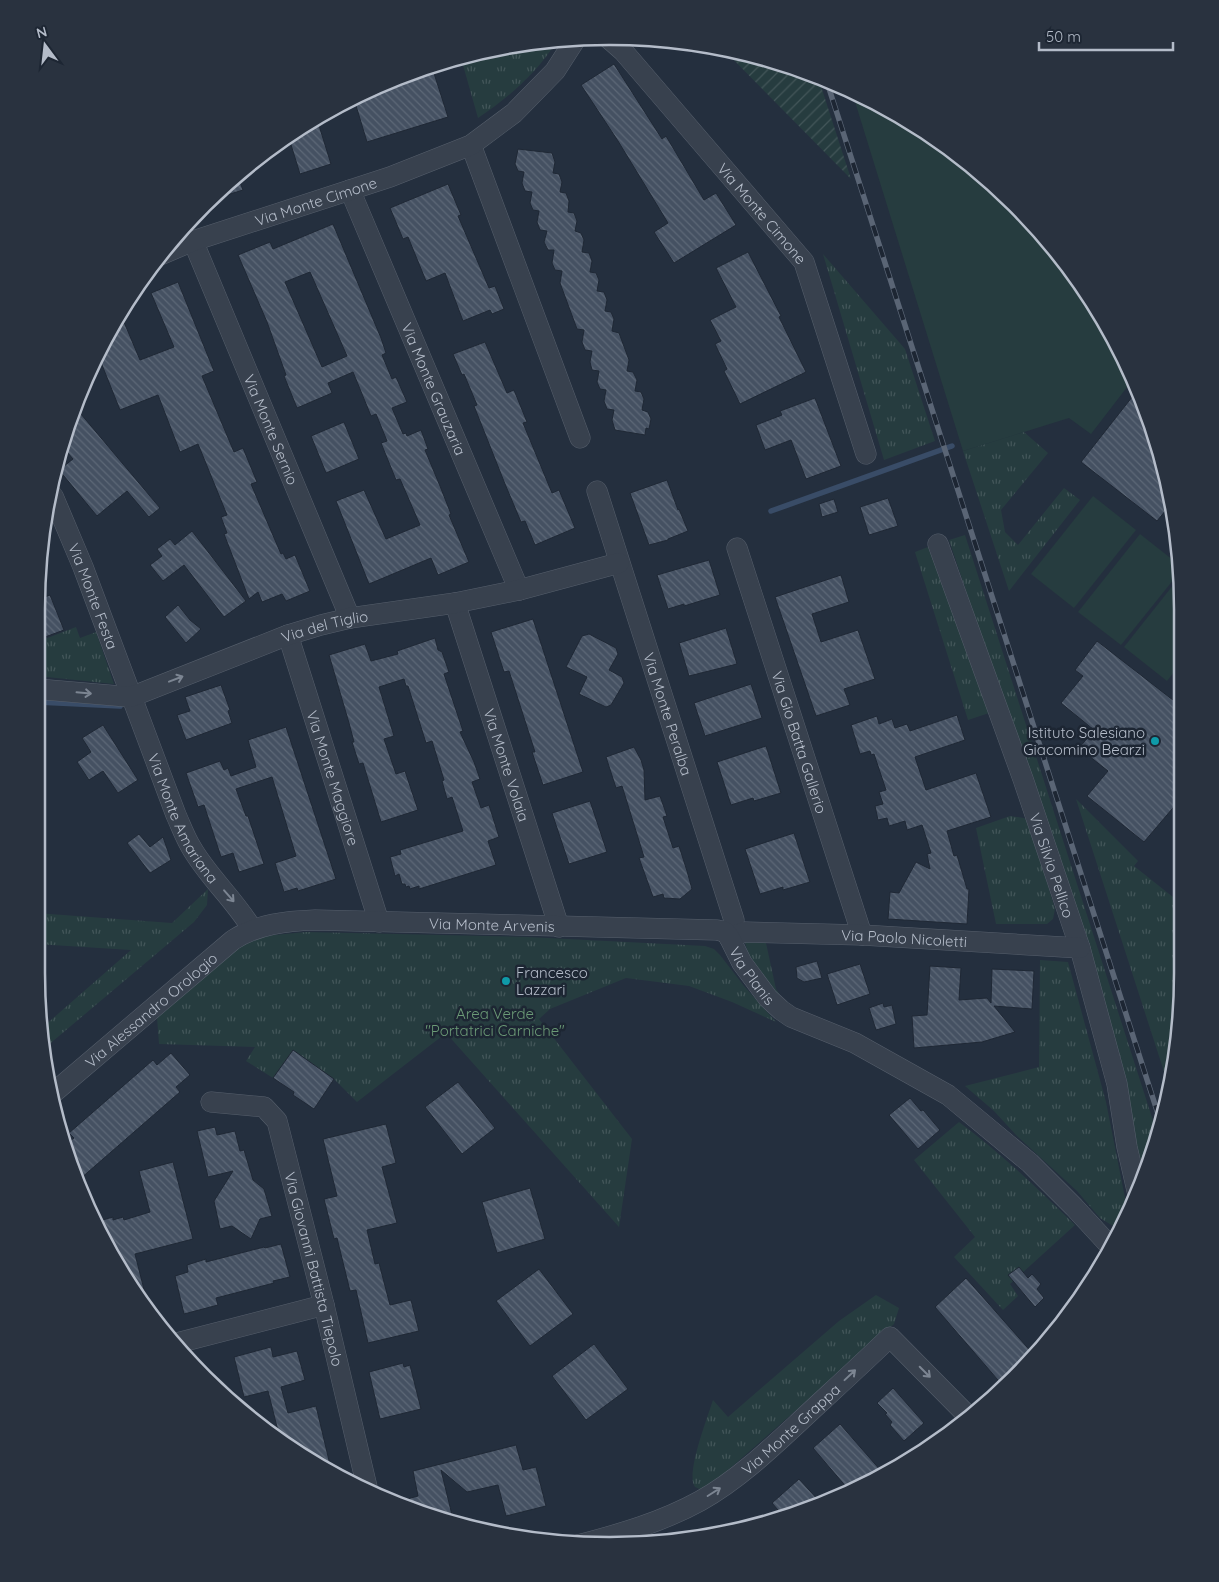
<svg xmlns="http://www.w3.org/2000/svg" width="1219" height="1582" viewBox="0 0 1219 1582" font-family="Quicksand,sans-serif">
  <defs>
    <pattern id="grass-tufts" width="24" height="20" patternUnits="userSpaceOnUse" patternTransform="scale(1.25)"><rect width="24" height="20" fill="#263c3f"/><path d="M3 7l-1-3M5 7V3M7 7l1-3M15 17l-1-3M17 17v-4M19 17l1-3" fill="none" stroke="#435659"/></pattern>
    <pattern id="garden-furrows" width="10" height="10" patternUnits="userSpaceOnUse" patternTransform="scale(1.25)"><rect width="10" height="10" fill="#263c3f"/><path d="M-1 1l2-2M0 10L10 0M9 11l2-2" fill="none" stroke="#435659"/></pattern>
    <pattern id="building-back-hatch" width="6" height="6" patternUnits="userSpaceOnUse" patternTransform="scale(1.25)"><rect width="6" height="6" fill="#455162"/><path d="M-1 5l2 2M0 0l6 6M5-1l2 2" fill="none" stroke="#5d6877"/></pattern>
  </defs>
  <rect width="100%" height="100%" fill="#242f3e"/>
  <g fill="url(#grass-tufts)">
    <path d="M557 41C537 73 509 97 478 118L461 58 498 47Z"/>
    <path d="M823 254 905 349 935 441 884 460Z"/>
    <path d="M1024 432 1048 453 1001 510 1005 532 1018 545 1064 488 1080 500 1009 591 963 451Z"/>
    <path d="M965 535 1156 1130 1147 1164 1137 1168 1030 781 949 540Z"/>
    <path d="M928 547 992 712 968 720 915 552Z"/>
    <path d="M76 627 80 638 96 632 114 684 37 676V642Z"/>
    <path d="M1076 799 1138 861 1134 866 1178 901V1048L1168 1084Z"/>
    <path d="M1010 816 1024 818 1029 822 1055 909 1053 919 1047 924H996L976 828Z"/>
    <path d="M208 889 207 905 194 922 46 1047 43 1027 131 950 36 944V913L172 923Z"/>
    <path d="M306 932 528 937 705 946 714 949 720 955 744 986 776 1022 732 1002 689 986 626 978 550 1009 539 1019 632 1139 619 1227 446 1033 357 1102 334 1079 293 1050 273 1078 246 1061 255 1047 159 1044 157 1017 228 952 253 937Z"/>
    <path d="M745 942 766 943 776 989 783 999C766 981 750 966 745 942Z"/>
    <path d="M1040 960 1068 962 1106 1102 1126 1203 1128 1214 1122 1225 1113 1226 1100 1218 1077 1191 1017 1136 994 1111 965 1086 1039 1067Z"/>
    <path d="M959 1122C1001 1153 1038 1189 1075 1225L1010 1284 1018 1296 1003 1310 954 1257 975 1237 914 1160Z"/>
    <path d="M876 1295 899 1308 894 1324 710 1486 702 1490 695 1487C685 1475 708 1416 713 1400L728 1417 839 1321Z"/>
  </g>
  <path fill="url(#garden-furrows)" d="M721 47 818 77 851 179Z"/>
  <g fill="#263c3f">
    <path d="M852 92 928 133 1015 204 1086 291 1131 382 1091 434 1069 418 963 451Z"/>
    <path d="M1093 496 1136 530 1074 608 1031 574Z"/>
    <path d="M1140 534 1178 564V574L1121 645 1078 612Z"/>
    <path d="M1178 579V667L1167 681 1124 647Z"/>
  </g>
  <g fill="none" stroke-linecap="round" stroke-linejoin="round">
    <g stroke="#394c67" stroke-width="5.5">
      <path d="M771 511 952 446"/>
      <path d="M37 702 120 706"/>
    </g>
  </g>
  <g fill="url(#building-back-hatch)" stroke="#1f2835" fill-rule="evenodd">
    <path d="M614 64 662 139 666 136 704 200 716 193 736 225 674 263 654 232 668 223 618 141 581 85Z"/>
    <path d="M432 67 448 117 367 142 354 99 390 80Z"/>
    <path d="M317 119 331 164 300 174 288 135Z"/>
    <path d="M518 149 552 153 555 162 553 173 559 174 562 182 560 192 566 193 569 201 568 212 574 213 577 221 575 231 581 233 584 240 582 252 589 253 592 261 590 272 596 273 599 280 597 291 604 292 607 300 605 311 611 312 614 319 612 331 619 333 629 360 627 371 633 372 637 380 635 391 641 392 644 399 642 410 648 412 651 419 649 429 646 428 645 435 615 430 612 420 614 410 607 409 604 401 606 390 600 389 597 382 599 371 592 370 590 362 592 351 585 350 582 342 584 330 577 329 560 283 562 271 555 270 552 263 554 250H548L544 242 547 231 540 230 537 222 539 211 533 210 530 203 532 192 525 191 522 183 524 172 518 171 515 164Z"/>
    <path d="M237 174 243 190 211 200 231 179Z"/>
    <path d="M448 184 461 215 458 216 489 288 495 286 504 309 492 314 490 310 463 321 445 273 426 281 408 237 403 239 390 208Z"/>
    <path d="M333 224 381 338 386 353 382 355 392 379 396 377 407 402 392 408 403 434 406 433 407 436 421 430 428 449 425 450 440 486 451 514 449 515 469 562 438 575 431 558 369 584 336 501 364 490 386 539 420 525 400 479 396 480 381 443 387 441 376 414 371 416 353 372 328 383 332 393 297 408 284 376 286 375 267 322 238 255 270 242 273 249ZM310 272 347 356 322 367 285 282Z"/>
    <path d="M748 252 781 316 779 317 806 372 740 404 724 371 727 369 715 344 721 341 710 320 736 307 716 268Z"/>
    <path d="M178 282 214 371 202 376 234 452 243 448 257 482 251 484 281 554 283 553 286 559 295 555 310 591 286 601 282 594 262 602 258 592 249 599 224 534 227 533 221 517 227 515 198 444 180 452 158 395 120 410 98 355 111 327 124 322 140 360 174 347 151 293Z"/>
    <path d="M485 342 507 393 514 390 527 422 523 423 552 493 559 490 575 528 535 545 525 521 521 522 505 484 474 406 477 405 464 374 462 375 453 354Z"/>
    <path d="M1136 392 1152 425 1171 504 1157 521 1081 462Z"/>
    <path d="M815 398 841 466 806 479 791 440 765 450 756 425 782 415 780 411Z"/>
    <path d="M75 407 160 508 149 517 127 491 97 516 59 470 73 459 62 446 67 426Z"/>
    <path d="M344 422 359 459 326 473 311 436Z"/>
    <path d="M667 480 678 510 679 509 688 531 668 539V540L649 545 630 493Z"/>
    <path d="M888 498 898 526 869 535 860 507Z"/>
    <path d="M834 499 838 512 822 517 819 504Z"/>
    <path d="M192 531 246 601 224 617 184 565 163 581 150 565 162 556 157 549 170 539 175 545Z"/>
    <path d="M709 560 720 595 684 606V604L668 609 657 575Z"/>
    <path d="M841 575 849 602 812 614 821 642 858 630 875 679 844 689 850 705 816 716 775 597Z"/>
    <path d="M50 595 64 630 37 640V600Z"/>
    <path d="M178 605 190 620 201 629 186 643 165 617Z"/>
    <path d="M533 619 583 772 543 785 532 752H535L509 671 504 672 491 632Z"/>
    <path d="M726 628 737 664 689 676 679 643Z"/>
    <path d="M589 634 616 648 618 654 609 670 622 677 624 683 611 705 606 707 579 694 587 677 566 667 582 636Z"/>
    <path d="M435 638 438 650 442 652 449 672 444 674 463 731 460 732 474 762 480 779 472 782 481 808 489 805 499 837 488 841 496 865 419 889V886L410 889 409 886 406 887 405 884H402L399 874 395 876 390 857 401 854 400 850 463 831 452 797 447 799 442 781 444 780 432 741 426 743 408 686H406L404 679 379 687 394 736 384 739 396 774 405 771 418 810 381 822 363 763 359 764 352 742H354L349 723 329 655 365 644 371 661 398 654 397 651Z"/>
    <path d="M1097 641 1178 704V802L1144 842 1087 796 1108 771 1079 748 1094 730 1061 703 1083 676 1075 670Z"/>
    <path d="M751 684 762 718 705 736 694 703Z"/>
    <path d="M221 685 230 710 228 711 232 723 186 740 177 715 190 711 185 697Z"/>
    <path d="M957 715 965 740 915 757 926 790 976 773 991 817 947 831 954 856 957 855 967 889H969L967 924 888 919 890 892 899 893 916 862 930 869 927 854 931 853 922 825 907 830 905 821 889 826 887 818 878 820 875 806 883 804 879 792 886 790 874 754 871 755 870 751 860 754 851 725 877 716 879 724 892 719 895 728 907 724 910 731Z"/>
    <path d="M103 725 138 780 118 793 103 771 89 780 77 762 91 752 82 738Z"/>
    <path d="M286 727 336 879 298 891 297 888 284 892 275 863 296 856 272 777 236 789 246 816H248L264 864 239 872 233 853 221 857 204 805 198 807 186 773 220 761 224 770 228 768 231 776 256 767 248 740Z"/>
    <path d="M766 746 781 793 754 801 753 798 731 805 717 762Z"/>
    <path d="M634 747 641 760 644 770 645 800 660 796 667 816 663 817 673 848 679 846 687 871 692 889 680 899 664 898 663 894 653 897 639 858 644 857 622 786 616 788 606 757Z"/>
    <path d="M590 801 607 852 569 864 552 813Z"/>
    <path d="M794 833 810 882 783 890V887L760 894 745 849Z"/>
    <path d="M139 834 150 847 163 837 171 860 150 873 127 843Z"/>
    <path d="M817 961 822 978 804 982 797 978 796 967Z"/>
    <path d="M860 964 870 994 837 1005 827 974Z"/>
    <path d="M930 966 961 968 959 1000 987 998 991 1003 992 969 1034 971 1032 1009 994 1006 1015 1032 982 1042 914 1048 912 1016 927 1015Z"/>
    <path d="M883 1003 884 1007 892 1005 896 1024 876 1030 869 1008Z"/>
    <path d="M293 1050 334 1079 314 1109 293 1095 294 1092 273 1078Z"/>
    <path d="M171 1053 190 1075 176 1087 180 1092 80 1179 66 1144 74 1138 69 1133 153 1060 157 1065Z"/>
    <path d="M458 1082 495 1128 462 1154 425 1107Z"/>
    <path d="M910 1098 921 1111 923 1110 940 1130 918 1149 889 1115Z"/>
    <path d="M386 1124 396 1163 382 1167 397 1223 367 1230 375 1264 379 1263 390 1305 411 1300 419 1331 368 1343 356 1290 350 1291 337 1238 334 1239 324 1199 337 1196 323 1139Z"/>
    <path d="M215 1127 217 1135 235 1131 240 1151 244 1150 253 1180 264 1189 272 1216 260 1219 251 1239 232 1226 220 1229 214 1201 233 1171 208 1177 197 1131Z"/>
    <path d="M173 1162 193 1239 135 1254 148 1305 113 1259 99 1221 113 1217V1220L123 1217 124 1220 150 1212 139 1171Z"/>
    <path d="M530 1188 545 1239 497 1253 482 1202Z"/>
    <path d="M281 1244 290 1277 273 1281 274 1283 216 1298 218 1305 184 1314 175 1276 188 1272 187 1265 206 1259V1262L264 1247 265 1248Z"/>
    <path d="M1019 1267 1028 1278 1032 1274 1041 1284 1037 1289 1044 1298 1035 1307 1008 1275Z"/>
    <path d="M539 1269 573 1314 530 1346 496 1301Z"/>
    <path d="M966 1278 1034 1355 1015 1378 1004 1387 935 1307Z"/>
    <path d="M594 1344 628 1389 586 1420 552 1376Z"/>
    <path d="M271 1347 273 1357 297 1351 305 1380 281 1387 288 1413 316 1406 332 1473 323 1469 279 1435 268 1391 244 1397 234 1357Z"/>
    <path d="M403 1363 404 1367 410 1365 421 1409 380 1419 369 1372Z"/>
    <path d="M893 1388 924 1423 904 1441 890 1425 892 1422 885 1414 887 1413 877 1403Z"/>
    <path d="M840 1424 882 1472 848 1489 813 1448Z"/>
    <path d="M516 1445 523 1470 536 1467 546 1506 506 1516 498 1485 467 1492 441 1470 454 1523 400 1501 418 1496 413 1471Z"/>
    <path d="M799 1479 820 1502 793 1515 784 1517 772 1503Z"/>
  </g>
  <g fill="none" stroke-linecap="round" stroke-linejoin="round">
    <g stroke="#565f6c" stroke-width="21">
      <g id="street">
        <path id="s1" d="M607 37 623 51 804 262 866 454"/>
        <path d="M471 145 580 438"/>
        <path id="s2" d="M350 190 519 590"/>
        <path id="s3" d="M193 241 350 618"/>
        <path id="s4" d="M160 255 193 241 390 177 471 145 514 113 555 71 575 40"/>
        <path id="s5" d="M597 491 734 920 729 937"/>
        <path id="s6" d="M53 496 83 567 176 815C181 826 185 837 191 847 208 877 235 900 252 929"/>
        <path id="s7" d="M938 544 1023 779 1080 948 1117 1084 1127 1147 1138 1195"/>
        <path id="s8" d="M737 548 862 935"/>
        <path id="s9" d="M455 603 559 927"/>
        <path id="s10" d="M288 635 379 922"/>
        <path id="s11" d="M37 689 131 697 288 635 321 625 350 618 455 603 519 590 619 563"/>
        <path id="s12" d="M729 937 745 932 862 935 1080 948"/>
        <path id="s13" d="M52 1094 233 940C258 924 286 921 315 920L717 930 725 932 729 937 742 963 768 998 781 1010 791 1017 855 1043 948 1095 1030 1163 1074 1207 1110 1246"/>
        <path id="s14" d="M211 1102 264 1107 277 1121 324 1305 367 1487"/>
        <path d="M177 1343 324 1305"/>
        <path id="s15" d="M578 1545C620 1534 662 1522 700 1501 736 1481 768 1451 798 1423 829 1394 860 1366 890 1337L968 1416"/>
      </g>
    </g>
    <use href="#street" stroke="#38414e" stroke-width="20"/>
    <g stroke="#5a6575" stroke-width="5.5">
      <path id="rail" d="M826 79 1159 1117"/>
    </g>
    <use href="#rail" stroke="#1d2633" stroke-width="4" stroke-dasharray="11" stroke-linecap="butt"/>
  </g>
  <defs><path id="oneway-shaft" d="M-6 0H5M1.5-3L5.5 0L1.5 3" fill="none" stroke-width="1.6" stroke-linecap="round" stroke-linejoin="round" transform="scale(1.25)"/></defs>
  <g stroke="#7c8592">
    <use href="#oneway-shaft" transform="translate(176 679) rotate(-21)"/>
    <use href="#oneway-shaft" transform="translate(84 693) rotate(5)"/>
    <use href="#oneway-shaft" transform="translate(229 896) rotate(49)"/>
    <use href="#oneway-shaft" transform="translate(925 1372) rotate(45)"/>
    <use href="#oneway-shaft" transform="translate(850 1375) rotate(-43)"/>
    <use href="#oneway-shaft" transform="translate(714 1492) rotate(-32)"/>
  </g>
  <g fill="#0f9aa8" stroke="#1d2633" stroke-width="2">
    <circle cx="1155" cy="741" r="5"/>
    <circle cx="506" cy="981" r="5"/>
  </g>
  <g text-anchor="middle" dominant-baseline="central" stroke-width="5" stroke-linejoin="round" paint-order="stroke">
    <g font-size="15" fill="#b4bcc9" stroke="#1d2633">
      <text stroke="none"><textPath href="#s4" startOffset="165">Via Monte Cimone</textPath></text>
      <text stroke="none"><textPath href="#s1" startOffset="235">Via Monte Cimone</textPath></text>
      <text stroke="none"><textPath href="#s2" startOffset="216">Via Monte Grauzaria</textPath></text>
      <text stroke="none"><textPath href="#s3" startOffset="204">Via Monte Sernio</textPath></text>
      <text stroke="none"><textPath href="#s6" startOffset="108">Via Monte Festa</textPath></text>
      <text stroke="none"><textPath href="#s11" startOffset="301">Via del Tiglio</textPath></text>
      <text stroke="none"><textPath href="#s5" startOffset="234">Via Monte Peralba</textPath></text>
      <text stroke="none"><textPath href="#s8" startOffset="204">Via Gio Batta Gallerio</textPath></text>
      <text stroke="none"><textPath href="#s9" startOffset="170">Via Monte Volaia</textPath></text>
      <text stroke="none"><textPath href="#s10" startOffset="150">Via Monte Maggiore</textPath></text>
      <text stroke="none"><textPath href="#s6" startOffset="348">Via Monte Amariana</textPath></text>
      <text stroke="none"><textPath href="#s7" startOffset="341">Via Silvio Pellico</textPath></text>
      <text stroke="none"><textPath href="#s13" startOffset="500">Via Monte Arvenis</textPath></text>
      <text stroke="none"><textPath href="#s12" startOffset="176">Via Paolo Nicoletti</textPath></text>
      <text stroke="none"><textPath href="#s13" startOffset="785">Via Planis</textPath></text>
      <text stroke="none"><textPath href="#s13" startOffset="130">Via Alessandro Orologio</textPath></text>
      <text stroke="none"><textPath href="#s14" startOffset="225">Via Giovanni Battista Tiepolo</textPath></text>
      <text stroke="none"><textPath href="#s15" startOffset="246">Via Monte Grappa</textPath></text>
    </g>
    <g font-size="15" fill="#b4bcc9" stroke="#1d2633" text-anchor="end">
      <text x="1145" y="732">Istituto Salesiano<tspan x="1145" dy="17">Giacomino Bearzi</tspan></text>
      <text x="516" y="972" text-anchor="start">Francesco<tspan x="516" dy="17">Lazzari</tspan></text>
    </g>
    <g font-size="15" fill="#6b9a76" stroke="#1d2633">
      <text x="495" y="1013">Area Verde<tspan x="495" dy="17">"Portatrici Carniche"</tspan></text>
    </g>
  </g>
  <path d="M0 0H1219V1582H0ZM609 45H610A564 564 0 0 1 1174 609V973A564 564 0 0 1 610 1537H609A564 564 0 0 1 45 973V609A564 564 0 0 1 609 45Z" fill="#29323f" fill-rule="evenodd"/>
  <path fill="none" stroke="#b4bcc9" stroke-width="2.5" d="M609 45H610A564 564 0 0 1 1174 609V973A564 564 0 0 1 610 1537H609A564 564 0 0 1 45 973V609A564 564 0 0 1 609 45Z"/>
  <g transform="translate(45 45) rotate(345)" stroke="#1d2633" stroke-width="4" paint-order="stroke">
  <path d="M0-4L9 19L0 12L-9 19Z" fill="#b4bcc9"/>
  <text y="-8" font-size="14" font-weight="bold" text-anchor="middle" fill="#b4bcc9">N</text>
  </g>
  <path d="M1039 42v8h134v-8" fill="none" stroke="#b4bcc9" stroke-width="2.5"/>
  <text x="1046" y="42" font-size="15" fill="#b4bcc9" stroke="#1d2633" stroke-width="4" paint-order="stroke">50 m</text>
</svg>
